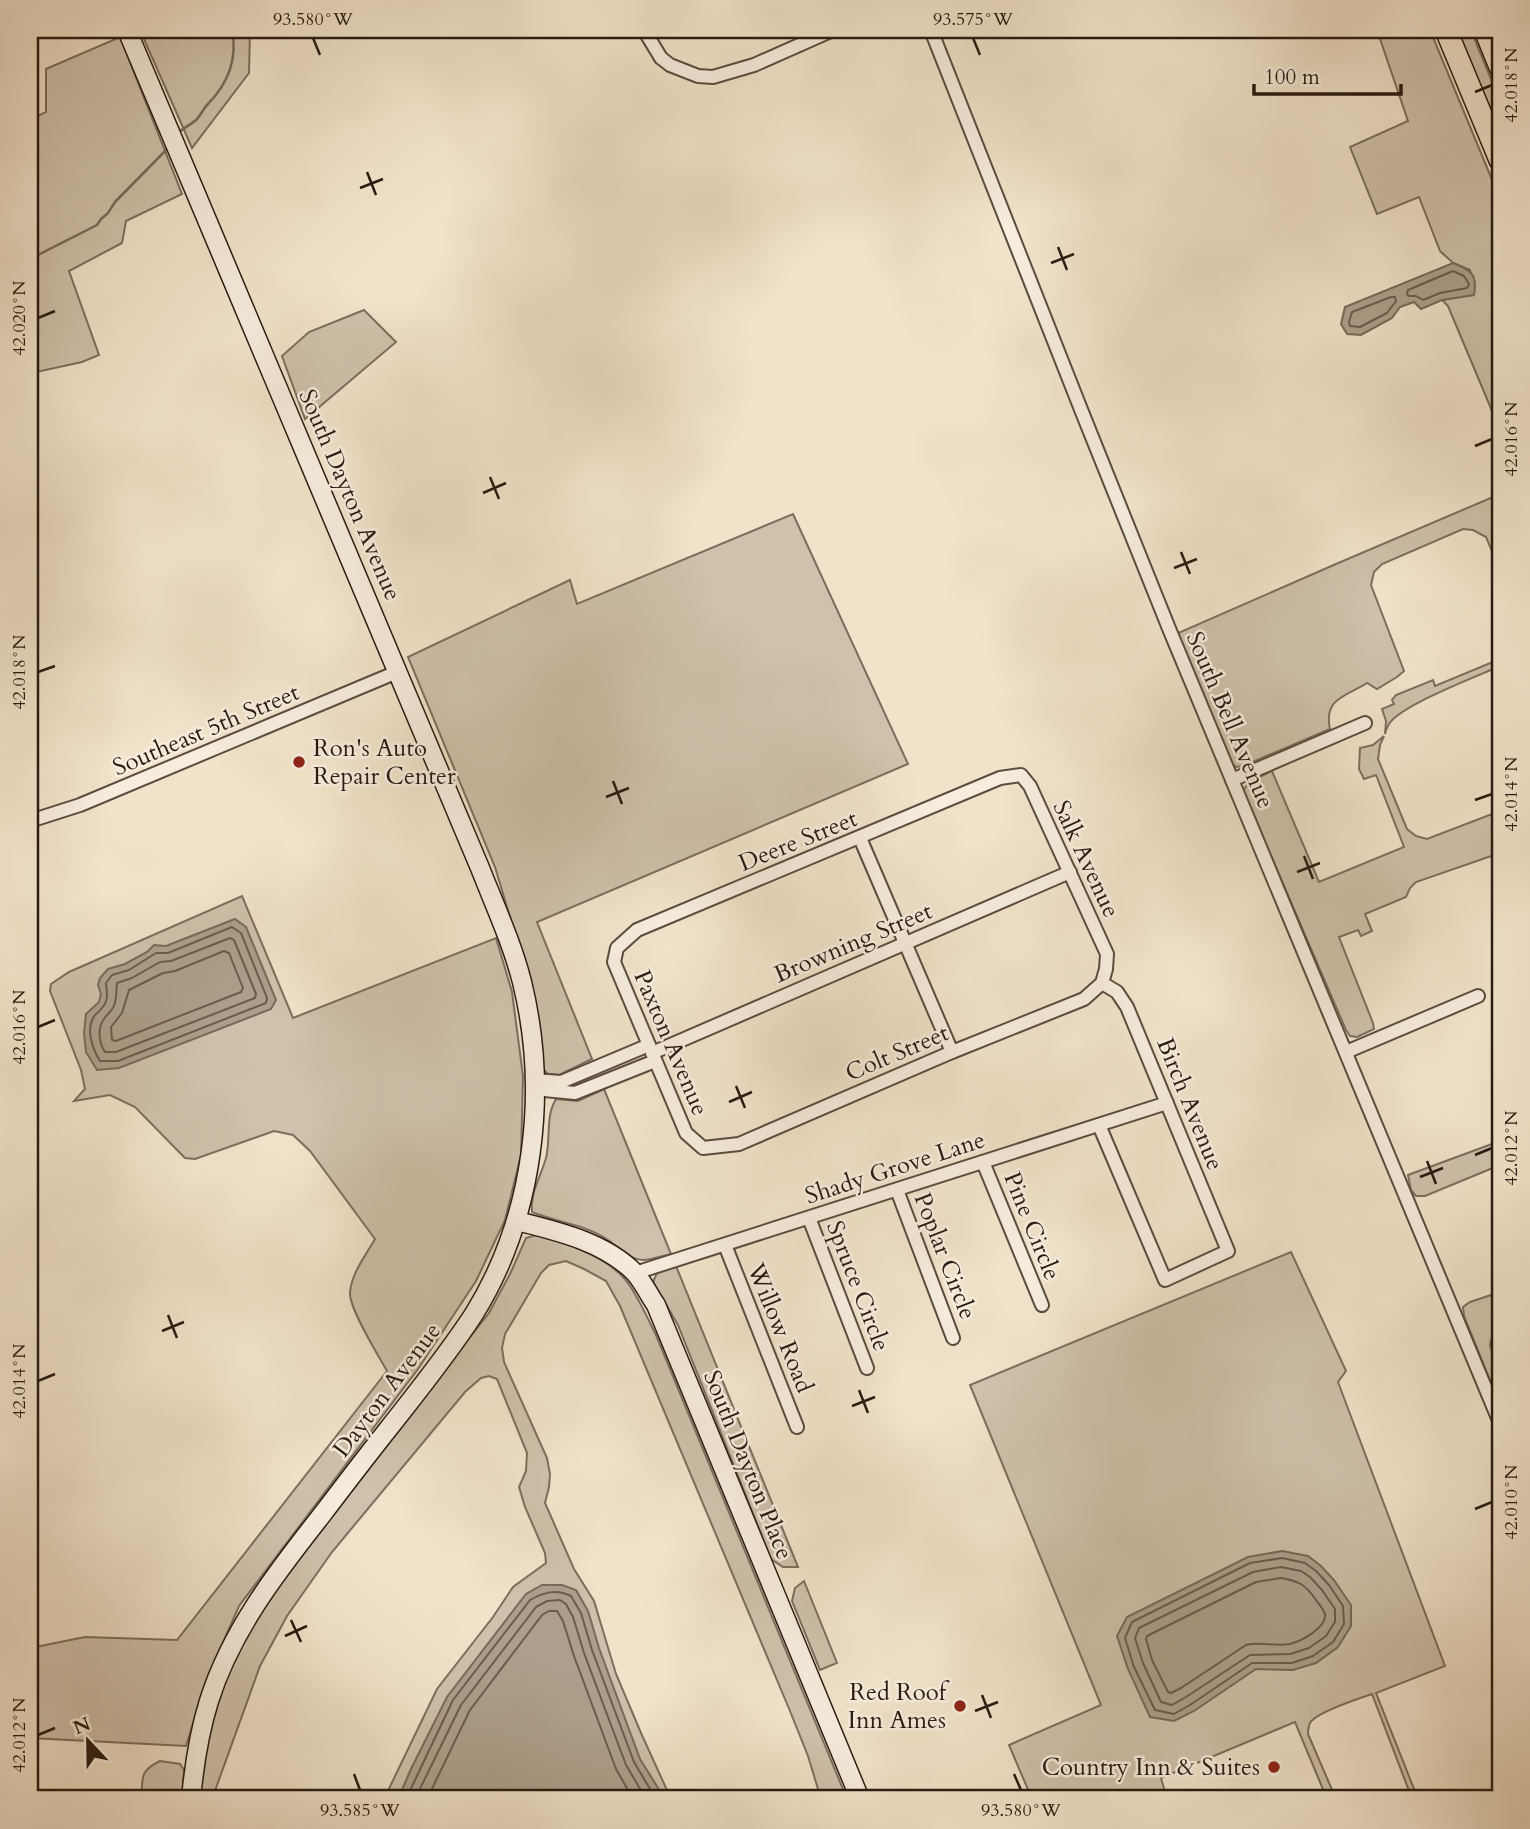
<svg xmlns="http://www.w3.org/2000/svg" width="1530" height="1829" viewBox="0 0 1530 1829" font-family="Cardo,serif">
  <rect width="100%" height="100%" fill="#f1e3ca"/>
  <filter id="stains"><feTurbulence type="fractalNoise" baseFrequency=".00286" numOctaves="4"/><feColorMatrix values="0 0 0 0 .2 0 0 0 0 .09 0 0 0 0 .02 0 0 0 .5 -.17"/></filter>
  <radialGradient id="worn" r=".72"><stop offset=".6" stop-color="#630" stop-opacity="0"/><stop offset="1" stop-color="#630" stop-opacity=".3"/></radialGradient>
  <g fill="#cfc1ab" stroke="#7c6e5e" stroke-width="2">
    <path d="M140 30H250L249 73 192 148Z"/>
    <path d="M1377 30H1430L1500 199V430L1448 306 1442 300 1474 294 1470 270 1453 263 1440 251 1419 197 1377 214 1350 147 1408 121Z"/>
    <path d="M1453 30H1471L1500 101V145Z"/>
    <path d="M120 37 182 194 126 221 122 243 69 271 99 355 82 362 32 373 30 370V120L46 112V69Z"/>
    <path d="M364 310 396 342 305 419 282 356 309 332Z"/>
    <path d="M1500 494V570L1486 537 1473 530 1463 529 1382 564 1374 572 1371 585 1404 671 1397 677 1377 689 1367 683C1347 696 1323 698 1330 729L1243 766 1236 767 1230 762 1176 634 1336 564Z"/>
    <path d="M793 514 908 764 537 922 592 1059 559 1075 548 1074 541 1067V1039L531 987 495 867 408 657 570 580 577 604Z"/>
    <path d="M1500 659V666C1478 676 1401 705 1389 724 1387 727 1386 730 1385 734L1386 721 1382 709 1394 704 1392 700 1396 695 1433 680 1435 686Z"/>
    <path d="M1384 736 1380 745 1378 759 1407 829 1416 836 1427 839 1500 811V853L1416 882 1410 888 1406 897 1365 914 1372 931 1361 936 1358 930 1339 937 1373 1023 1374 1029 1357 1037 1350 1036 1346 1030 1243 791 1249 782 1272 771 1319 882 1404 847 1376 775 1364 779 1359 769 1360 748 1373 745Z"/>
    <path d="M242 896 293 1018 496 938 512 992 523 1076 521 1155 505 1220 476 1281 418 1369 239 1606 206 1681 186 1746 30 1738V1648L85 1637 177 1640 387 1371C378 1355 349 1308 350 1293 351 1274 366 1255 375 1239L310 1151 293 1135 274 1131 195 1159 185 1158 135 1107 110 1095 74 1101 85 1089 81 1070 50 991 51 984 69 972Z"/>
    <path d="M604 1089 671 1254C662 1256 652 1260 643 1260 629 1260 617 1245 605 1238 583 1224 556 1222 532 1212 530 1193 541 1176 546 1158 551 1138 545 1117 556 1099L578 1101Z"/>
    <path d="M1500 1141V1165L1425 1196H1416L1411 1190 1408 1175Z"/>
    <path d="M536 1235C567 1243 612 1258 630 1286 640 1301 648 1319 656 1335L847 1799H821L808 1756 790 1711 620 1306 606 1281 584 1269 566 1261 549 1265 541 1273 505 1334 502 1348 504 1362 547 1458 550 1474 549 1487 545 1503 574 1569 594 1601 616 1674 641 1733 671 1799H384L437 1689 493 1617 513 1587 546 1563 545 1553 525 1507 519 1487 526 1471 527 1453 497 1379 489 1376 481 1378 465 1392 332 1552 287 1616 260 1666 212 1799H196L205 1748 220 1694 233 1659 258 1612 352 1486 489 1313 510 1274 526 1238Z"/>
    <path d="M1291 1252 1346 1371 1338 1382 1445 1666 1376 1693 1418 1799H1405L1411 1796 1372 1694C1360 1698 1315 1713 1310 1723 1309 1724 1308 1732 1308 1734L1336 1799H1327L1295 1722 1161 1778 1167 1799H1032L1009 1745 1101 1705 970 1385Z"/>
    <path d="M676 1266 798 1567H783L771 1559 678 1325 653 1282 657 1273Z"/>
    <path d="M1491 1295 1494 1301 1500 1299V1333L1491 1339 1490 1346 1500 1374V1405L1464 1316 1463 1307 1470 1302Z"/>
    <path d="M804 1581 837 1663 820 1670 792 1601 795 1588Z"/>
    <path d="M160 1761 180 1764 184 1770 182 1799H141C143 1778 139 1771 160 1761Z"/>
  </g>
  <g fill="#ad9f8b" stroke="#786a5a" stroke-width="2">
    <path d="M1453 263C1471 270 1478 274 1474 295L1442 300 1421 309 1414 302 1400 307 1392 318 1361 335 1347 334 1341 324 1345 307Z"/>
    <path d="M235 919 246 927 276 1000 271 1009 119 1068 97 1070 86 1052 84 1033 86 1014 99 1002 101 994 98 985 100 978 108 969 125 964 147 952 154 945 166 946Z"/>
    <path d="M1282 1551 1308 1556 1321 1566 1334 1580 1351 1605V1626L1338 1647 1316 1663 1293 1670 1256 1669 1194 1711 1174 1721 1150 1717 1128 1669 1117 1636 1127 1617 1248 1557Z"/>
    <path d="M542 1585H562L576 1590 588 1611 599 1648 640 1759 665 1799H398L411 1769 447 1697 526 1594Z"/>
  </g>
  <g fill="none" stroke-linecap="round" stroke-linejoin="round">
    <g stroke="#6b5c4e" stroke-width="2">
      <path d="M1453 271 1464 276 1469 284 1467 288 1440 293 1423 300 1416 296H1409L1407 294 1408 290Z"/>
      <path d="M1391 297H1395L1396 301 1387 313 1360 327 1350 326 1349 322 1352 312Z"/>
      <path d="M232 927 241 933 267 998 266 1003 118 1061H100C93 1050 86 1031 93 1018 95 1014 99 1012 101 1009 109 1001 107 993 106 983L112 975 129 970 156 953H168Z"/>
      <path d="M230 938 234 940 256 994 255 998 116 1052H105C99 1043 97 1028 104 1019 107 1014 111 1012 114 1006 117 998 116 991 117 983L132 978 160 962 171 961Z"/>
      <path d="M224 951 229 953 243 988 241 992 116 1041 112 1040 111 1027 122 1013 129 990 163 973 175 971Z"/>
      <path d="M1282 1558 1305 1563 1316 1571 1329 1585 1343 1606 1344 1624 1333 1642 1313 1656 1292 1663H1252L1190 1705 1174 1714 1155 1710 1134 1667 1125 1638 1132 1622 1250 1563Z"/>
      <path d="M1281 1567 1301 1571 1310 1577 1322 1590 1335 1609V1622L1326 1636 1309 1648 1290 1654 1250 1655 1186 1697 1172 1705 1161 1702 1143 1663 1135 1638 1139 1628 1253 1572Z"/>
      <path d="M1281 1578C1299 1581 1306 1585 1316 1600 1319 1604 1324 1610 1325 1614 1327 1628 1301 1641 1290 1644 1275 1647 1260 1641 1246 1645L1181 1688 1171 1693 1168 1692 1152 1660 1146 1639 1147 1636 1256 1582Z"/>
      <path d="M406 1799 453 1700 530 1600C544 1592 556 1589 571 1596L581 1613 592 1650 634 1762 656 1799"/>
      <path d="M415 1799 461 1705 536 1607 547 1601 560 1600 566 1604 573 1617 584 1653 626 1765 646 1799"/>
      <path d="M427 1799 470 1710 542 1615 549 1611H557L563 1621 574 1656 616 1769 633 1799"/>
    </g>
    <g stroke="#786a5a" stroke-width="2.5">
      <path d="M179 132C185 127 192 124 197 119 201 115 203 109 207 105 228 84 238 60 232 30"/>
      <path d="M30 259 97 225 101 219 108 213 115 202 170 146"/>
    </g>
    <g stroke="#5b4c3f" stroke-width="16">
      <g id="street">
        <path d="M644 30 661 58 670 65 698 76 713 77 754 65 833 30"/>
        <path d="M931 30 1082 412 1170 631 1500 1423"/>
        <path d="M1021 775 1030 786 1107 954 1106 969 1102 983 1084 999 952 1052 739 1144 703 1148 686 1133 614 962 617 948 637 930 1000 778Z"/>
        <path d="M1232 780 1365 723"/>
        <path d="M30 821 80 805 397 672"/>
        <path d="M860 838 952 1052"/>
        <path d="M1346 1052 1478 996"/>
        <path d="M652 1053 1070 872"/>
        <path d="M534 1080 561 1082 649 1045"/>
        <path d="M534 1089 575 1093 655 1061"/>
        <path d="M1099 1125 1165 1280 1228 1251 1127 1007 1117 992 1102 983"/>
        <path d="M983 1162 1042 1305"/>
        <path d="M897 1190 953 1338"/>
        <path d="M809 1218 867 1368"/>
        <path d="M725 1245 797 1427"/>
        <path d="M635 1273 1167 1103"/>
        <path d="M1489 1799 1500 1794"/>
      </g>
    </g>
    <g stroke="#291a11" stroke-width="21">
      <g id="secondary">
        <path d="M127 30 480 868C495 906 512 943 522 982 549 1092 534 1217 474 1314 448 1354 418 1391 389 1428 366 1457 343 1487 321 1516 276 1573 231 1631 209 1701 199 1733 194 1766 191 1799"/>
        <path d="M517 1221C557 1231 605 1242 635 1273 643 1282 649 1295 656 1305L860 1799"/>
      </g>
    </g>
    <g stroke="#291a11" stroke-width="24">
      <g id="highway">
        <path d="M1446 30 1500 160"/>
        <path d="M1485 30 1500 67"/>
      </g>
    </g>
    <use href="#street" stroke="#f6eddd" stroke-width="12"/>
    <use href="#secondary" stroke="#f6eddd" stroke-width="18"/>
    <use href="#highway" stroke="#f1e3ca" stroke-width="21"/>
  </g>
  <path fill="none" stroke="#291a11" stroke-width="2.5" d="M313 38 320 55M973 38 980 55M1475 92 1492 85M367 172 376 195M360 188 383 179M1058 247 1067 270M1051 263 1074 254M38 318 55 311M1475 446 1492 439M490 477 499 499M483 493 506 483M1181 552 1190 574M1174 568 1197 559M38 672 55 666M613 781 622 804M606 797 629 788M1475 800 1492 794M1304 856 1313 879M1297 872 1320 863M38 1027 55 1020M736 1086 745 1108M729 1102 752 1092M1475 1155 1492 1148M1427 1161 1436 1184M1420 1177 1443 1168M168 1315 177 1338M162 1331 184 1322M38 1381 55 1374M859 1390 868 1413M852 1406 875 1397M1475 1509 1492 1502M291 1620 301 1642M285 1636 307 1626M982 1695 991 1718M975 1711 998 1702M38 1735 55 1728M354 1774 360 1790M1014 1774 1021 1790"/>
  <g fill="#8f2418" stroke="#f6eddd" stroke-width="2.5">
    <circle cx="299" cy="762" r="7"/>
    <circle cx="960" cy="1706" r="7"/>
    <circle cx="1274" cy="1767" r="7"/>
  </g>
  <g text-anchor="middle" dominant-baseline="central" stroke-width="5" stroke-linejoin="round" paint-order="stroke">
    <g font-size="24" fill="#291a11" stroke="#f6eddd">
      <text transform="translate(350 495) rotate(67)">South Dayton Avenue</text>
      <text transform="translate(1230 720) rotate(67)">South Bell Avenue</text>
      <text transform="translate(206 730) rotate(-23)">Southeast 5th Street</text>
      <text transform="translate(798 841) rotate(-22)">Deere Street</text>
      <text transform="translate(1086 859) rotate(65)">Salk Avenue</text>
      <text transform="translate(853 943) rotate(-23)">Browning Street</text>
      <text transform="translate(671 1043) rotate(67)">Paxton Avenue</text>
      <text transform="translate(897 1053) rotate(-23)">Colt Street</text>
      <text transform="translate(1190 1104) rotate(68)">Birch Avenue</text>
      <text transform="translate(895 1168) rotate(-18)">Shady Grove Lane</text>
      <text transform="translate(1032 1226) rotate(68)">Pine Circle</text>
      <text transform="translate(945 1256) rotate(69)">Poplar Circle</text>
      <text transform="translate(858 1286) rotate(69)">Spruce Circle</text>
      <text transform="translate(780 1328) rotate(68)">Willow Road</text>
      <text transform="translate(387 1390) rotate(-53)">Dayton Avenue</text>
      <text transform="translate(748 1465) rotate(68)">South Dayton Place</text>
    </g>
    <g font-size="24" fill="#291a11" stroke="#f6eddd" text-anchor="end">
      <text x="313" y="748" text-anchor="start">Ron's Auto<tspan x="313" dy="28">Repair Center</tspan></text>
      <text x="946" y="1692">Red Roof<tspan x="946" dy="28">Inn Ames</tspan></text>
      <text x="1260" y="1767">Country Inn &amp; Suites</text>
    </g>
  </g>
  <rect width="1530" height="1829" fill="none" stroke="#f1e3ca" stroke-width="77"/>
  <g transform="translate(88 1741) rotate(338)" stroke="#f6eddd" stroke-width="5" paint-order="stroke">
  <path d="M0-5L12 26L0 18L-12 26Z" fill="#291a11"/>
  <text y="-10" font-size="19" font-weight="bold" text-anchor="middle" fill="#291a11">N</text>
  </g>
  <path d="M1254 84v10h147v-10" fill="none" stroke="#291a11" stroke-width="3.5"/>
  <text x="1264" y="84" font-size="21" fill="#291a11" stroke="#f6eddd" stroke-width="5" paint-order="stroke">100 m</text>
  <rect x="38" y="38" width="1454" height="1752" fill="none" stroke="#291a11" stroke-width="2.5"/>
  <g font-size="18" text-anchor="middle" fill="#291a11">
    <text x="313" y="25">93.580°W</text>
    <text x="973" y="25">93.575°W</text>
    <text transform="translate(1511 85) rotate(-90)" y="6">42.018°N</text>
    <text transform="translate(19 318) rotate(-90)" y="6">42.020°N</text>
    <text transform="translate(1511 439) rotate(-90)" y="6">42.016°N</text>
    <text transform="translate(19 672) rotate(-90)" y="6">42.018°N</text>
    <text transform="translate(1511 794) rotate(-90)" y="6">42.014°N</text>
    <text transform="translate(19 1027) rotate(-90)" y="6">42.016°N</text>
    <text transform="translate(1511 1148) rotate(-90)" y="6">42.012°N</text>
    <text transform="translate(19 1381) rotate(-90)" y="6">42.014°N</text>
    <text transform="translate(1511 1502) rotate(-90)" y="6">42.010°N</text>
    <text transform="translate(19 1735) rotate(-90)" y="6">42.012°N</text>
    <text x="360" y="1816">93.585°W</text>
    <text x="1021" y="1816">93.580°W</text>
  </g>
  <rect width="100%" height="100%" filter="url(#stains)"/>
  <rect width="100%" height="100%" fill="url(#worn)"/>
</svg>
